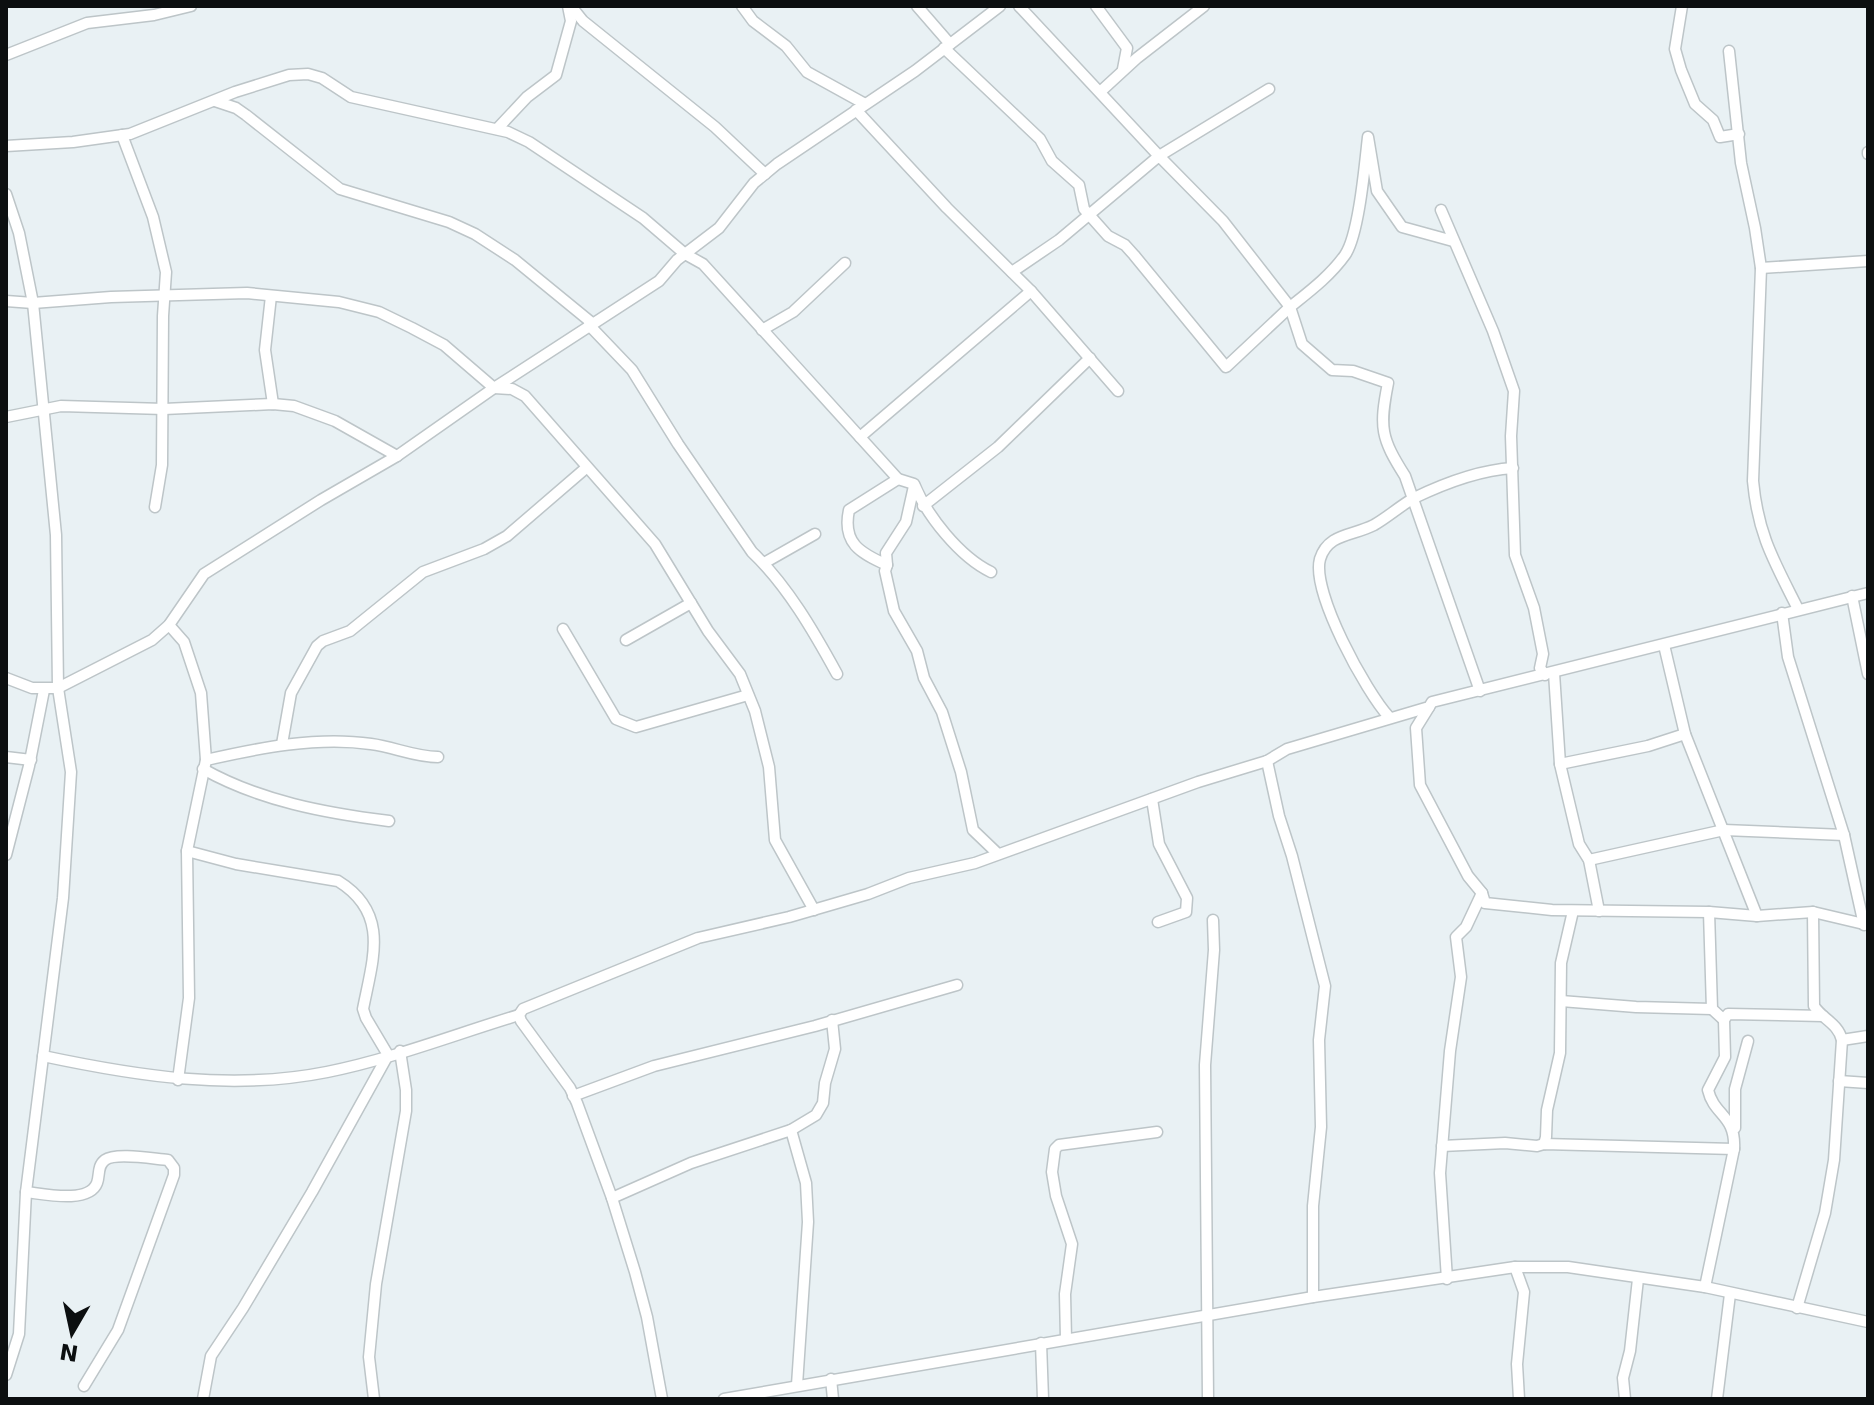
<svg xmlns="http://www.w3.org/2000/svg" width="1874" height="1405" viewBox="0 0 1874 1405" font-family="'DejaVu Sans',sans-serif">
  <rect width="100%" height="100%" fill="#e9f1f4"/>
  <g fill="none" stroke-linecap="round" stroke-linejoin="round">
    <g stroke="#bdc5c8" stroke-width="13">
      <g id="street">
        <path d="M571 6 583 21 715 127 765 174"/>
        <path d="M742 6 753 21 786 46 807 72 865 104"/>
        <path d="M917 6 950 44"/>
        <path d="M1019 6 1159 156 1269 89"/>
        <path d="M1096 6 1127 48 1123 69"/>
        <path d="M1682 6 1675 49 1681 70 1695 104 1713 120 1720 137 1739 134"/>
        <path d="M944 48 1040 139 1052 161 1079 185 1084 209 1108 236 1125 245 1134 255 1226 367 1290 307 1223 221 1159 156 1059 240 1012 272"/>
        <path d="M1729 51 1741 163 1755 228 1761 268 1753 481C1758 535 1774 561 1798 609"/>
        <path d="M6 55 87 23 154 15 191 6"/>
        <path d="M1100 92 1137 58 1204 6"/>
        <path d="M215 101 236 108 246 115 340 189 449 222 475 234 515 260 592 323"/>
        <path d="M856 110 947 208 1031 291 1118 391"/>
        <path d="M497 129 527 97 556 75 571 21 568 6"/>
        <path d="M122 135 153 217 166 272 163 316 162 465 155 507"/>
        <path d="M6 146 73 142 130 134 235 92 289 75 308 74 322 78 351 97 508 132 529 142 643 218 685 254 703 264 898 479 914 484C927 516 960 557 991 572"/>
        <path d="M1868 152V154"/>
        <path d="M6 194 19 233 33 303 56 535 58 688 71 772 63 898 26 1192 19 1334 6 1375"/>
        <path d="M1441 210 1493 331 1514 391 1511 436 1515 555 1534 608 1543 654 1540 668 1545 675"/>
        <path d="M1453 241 1402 227 1377 191 1368 137C1365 163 1359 235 1345 255 1330 276 1310 291 1290 307L1302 344 1332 370 1353 371 1388 383C1379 428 1381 438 1405 476L1480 691"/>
        <path d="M1761 268 1868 261"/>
        <path d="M271 296 265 350 273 404"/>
        <path d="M6 301 33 303 111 297 247 293 339 302 379 312 412 328 444 345 494 388 512 389 525 396 655 544 708 631 740 674 755 711 769 767 775 840 814 910"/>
        <path d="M589 325 632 370 678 444 752 552C787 585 814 632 837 674"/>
        <path d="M762 330 793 312 845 263"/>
        <path d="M6 417 61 406 164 409 273 404 294 406 335 421 397 456"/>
        <path d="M860 437 1031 291"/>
        <path d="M914 486 906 522 886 553 887 565 885 571 894 611 917 651 924 678 942 712 961 772 973 830 997 853"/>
        <path d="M923 506 998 447 1090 358"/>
        <path d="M764 563 815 534"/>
        <path d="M887 565C860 553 842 543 849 510L898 479"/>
        <path d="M1852 596 1868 674"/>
        <path d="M1782 613 1788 657 1844 835 1864 925"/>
        <path d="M169 625 184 642 201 693 206 760 187 851 189 998 178 1080"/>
        <path d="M563 629 616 719 636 727 748 695"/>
        <path d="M626 640 691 603"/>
        <path d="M1664 645 1685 734 1757 916"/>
        <path d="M1554 673 1560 764 1579 844 1589 860 1599 911"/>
        <path d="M6 678 32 688H58L152 640 169 625 204 574 321 500 397 456 494 388 659 281 677 260 719 228 754 183 777 164 915 71 1000 6"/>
        <path d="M1429 707 1416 728 1420 785 1468 876 1482 893 1485 903 1552 910 1709 912 1757 916 1813 912 1868 925"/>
        <path d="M1389 717C1366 692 1311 592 1320 559 1328 533 1353 536 1374 525 1388 517 1400 506 1414 498 1443 484 1480 470 1513 468"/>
        <path d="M282 744 291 693 317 646 323 641 350 631 423 572 484 549 507 536 586 468"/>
        <path d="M6 757 31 760"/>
        <path d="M206 760C259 748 317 736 371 744 394 747 415 757 438 757"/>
        <path d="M1267 761 1279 816 1292 856 1325 986 1319 1040 1321 1127 1313 1206V1297"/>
        <path d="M1560 764 1648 746 1685 734"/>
        <path d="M203 769C260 801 325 813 389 821"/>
        <path d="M1152 799 1159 844 1187 898 1186 912 1158 922"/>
        <path d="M187 851 236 864 338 881C390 913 373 958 363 1009L366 1018 388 1055 312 1192 243 1308 211 1356 203 1399"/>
        <path d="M6 855 29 766 44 690"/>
        <path d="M1589 860 1724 830 1844 835"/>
        <path d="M1709 912 1712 1009 1724 1020"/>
        <path d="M1561 1001 1636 1007 1712 1009"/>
        <path d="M1842 1040 1868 1036"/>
        <path d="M43 1056C137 1076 232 1091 327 1072 392 1059 456 1034 519 1015"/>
        <path d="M1839 1081 1868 1083"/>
        <path d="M573 1096 654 1066 815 1026 957 985"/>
        <path d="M1735 1128V1089L1748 1041"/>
        <path d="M791 1130 806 1183 808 1222 797 1385"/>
        <path d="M1544 1144 1546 1137 1547 1110 1560 1053 1561 963 1573 911"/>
        <path d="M1442 1146 1505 1143 1537 1146 1544 1144 1734 1149"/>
        <path d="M26 1192C44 1194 89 1204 97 1183 100 1175 97 1166 105 1160 116 1152 154 1159 168 1160L174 1168V1175L118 1330 84 1386"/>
        <path d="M612 1198 691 1163 791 1130 816 1115 823 1103 825 1083 835 1049 832 1020"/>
        <path d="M1515 1267 1524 1292 1517 1364 1519 1399"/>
        <path d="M1447 1279 1440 1173 1450 1051 1461 977 1456 937 1466 927 1482 893"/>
        <path d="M1705 1287 1734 1149C1736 1115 1714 1116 1708 1090L1725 1057 1724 1020 1728 1014 1823 1016"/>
        <path d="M1797 1308 1825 1213 1834 1160 1842 1040C1838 1023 1822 1019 1814 1006L1813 912"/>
        <path d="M1066 1339 1065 1294 1072 1244 1056 1196 1052 1172 1055 1149 1059 1145 1157 1132"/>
        <path d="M1041 1343 1043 1399"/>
        <path d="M831 1379 833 1399"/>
        <path d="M374 1399 369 1357 376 1284 406 1111V1090L400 1051"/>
        <path d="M662 1399 647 1317 635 1272 612 1198 577 1103 570 1088 521 1021 519 1015 523 1009 698 938 789 917 868 894 909 878 975 863 1198 782 1267 761 1287 749 1429 707 1432 702 1868 593"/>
        <path d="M724 1399 1313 1297 1515 1267H1568L1705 1287 1868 1322"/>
        <path d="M1208 1399 1205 1065 1214 950 1213 920"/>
        <path d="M1625 1399 1623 1378 1630 1351 1638 1279"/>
        <path d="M1717 1399 1730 1294"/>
      </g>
    </g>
    <use href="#street" stroke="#fff" stroke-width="10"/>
  </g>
  <rect width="1874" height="1405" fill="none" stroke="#0c0f10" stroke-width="16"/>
  <g transform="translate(72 1333) rotate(189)" stroke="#e9f1f4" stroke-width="6" paint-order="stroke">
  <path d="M0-6L14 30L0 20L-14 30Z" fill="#0c0f10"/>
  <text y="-12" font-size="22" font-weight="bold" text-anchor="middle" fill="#0c0f10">N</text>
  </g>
</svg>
